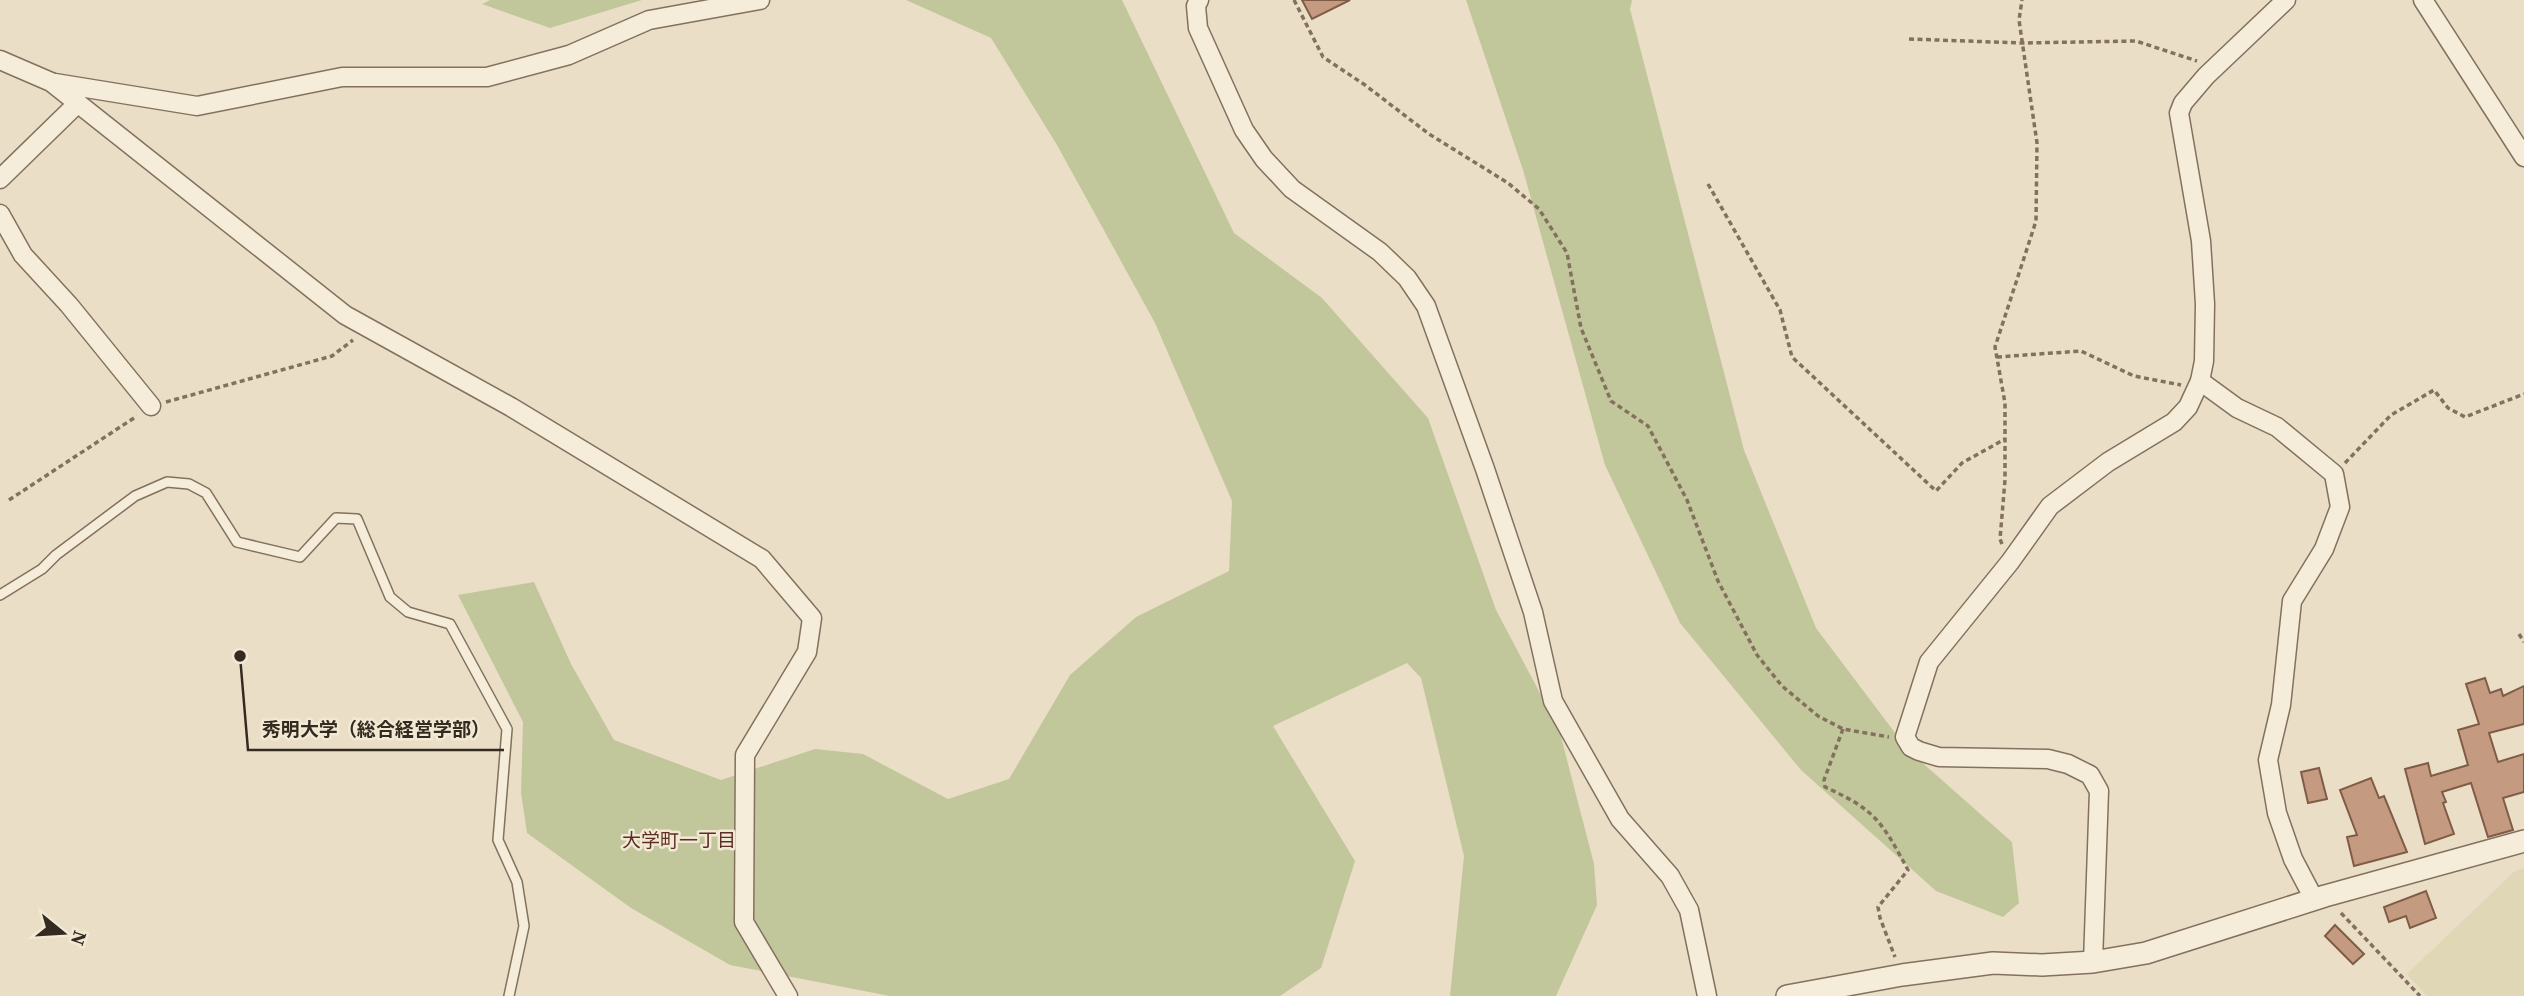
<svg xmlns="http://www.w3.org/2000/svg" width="2524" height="996" viewBox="0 0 2524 996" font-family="'Source Serif 4','Noto Sans JP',serif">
  <rect width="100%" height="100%" fill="#eadfc6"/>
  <path fill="#dfd7b5" d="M2524 868V996H2427L2407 974 2515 871Z"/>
  <g fill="#c2c79b">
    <path d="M490 0H642L550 28 482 4Z"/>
    <path d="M906 0H1122L1234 233 1322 298 1428 418 1496 610 1559 729 1594 864 1597 905 1556 996H1450L1464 856 1421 678 1407 663 1273 726 1355 861 1321 968 1280 996H890L730 965 631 908 527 833 521 793 523 722 458 595 534 582 571 664 614 740 721 780 815 749 863 754 948 799 1009 779 1070 675 1136 617 1229 571 1232 501 1155 323 1057 145 991 38Z"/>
    <path d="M1466 0H1632L1630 9 1744 450 1816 628 1908 750 2012 842 2019 903 2003 917 1936 891 1801 770 1680 623 1605 465 1523 170Z"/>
  </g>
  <g fill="#c49b80" stroke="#805c46" stroke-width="2">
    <path d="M1302 0H1350L1312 19Z"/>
    <path d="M2485 678 2490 693 2501 689 2503 696 2524 686V724L2489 733 2498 762 2524 754V792L2503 798 2513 830 2488 837 2471 783 2442 792 2446 802 2443 803 2454 834 2425 844 2405 769 2428 763 2431 776 2468 765 2458 730 2479 724 2466 684Z"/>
    <path d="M2319 768 2327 799 2308 803 2301 772Z"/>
    <path d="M2371 778 2379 798 2384 796 2407 852 2354 866 2347 837 2357 835 2340 790Z"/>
    <path d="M2426 891 2436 918 2410 928 2406 916 2389 922 2384 907Z"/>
    <path d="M2335 925 2364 954 2353 964 2325 936Z"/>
  </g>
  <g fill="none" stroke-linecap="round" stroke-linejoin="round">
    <g stroke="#83715e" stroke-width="12">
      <path id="service" d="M0 595 42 569 56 555 135 496 167 482 189 484 206 493 237 542 300 557 336 518 357 519 390 597 408 612 450 624 507 729 498 840 517 882 524 926 509 996"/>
    </g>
    <g stroke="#83715e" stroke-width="21">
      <g id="minor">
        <path d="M1199 0 1196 6 1198 28 1244 130 1264 159 1292 189 1380 252 1407 278 1426 306 1485 469 1533 612 1553 701 1620 819 1670 876 1689 910 1707 996"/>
        <path d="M2423 0 2524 157"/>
        <path d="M0 60 51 82 345 315 511 407 762 559 812 618 807 652 745 755 744 922 788 996"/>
        <path d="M55 83 197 106 342 77H487L569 55 649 20 760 0"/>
        <path d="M0 179 78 103"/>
        <path d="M0 214 23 255 69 305 151 406"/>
        <path d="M2200 381 2237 408 2277 427 2334 474 2340 507 2324 549 2292 601 2281 705 2268 760 2277 813 2293 859 2314 899"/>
        <path d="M2093 962 2099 791 2090 775 2068 764 2048 759 1939 757 1919 751 1911 747 1905 737 1929 662 2010 562 2050 506 2108 462 2174 422 2188 407 2200 381 2204 361 2205 304 2201 241 2179 113 2183 103 2206 76 2286 0"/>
      </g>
    </g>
    <g stroke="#83715e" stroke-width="24">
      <path id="tertiary" d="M1787 996 1902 975 1993 963 2042 965 2093 962 2146 953 2325 896 2524 841"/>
    </g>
    <g stroke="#83715e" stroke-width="3.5" stroke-dasharray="5 3.5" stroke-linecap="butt">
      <path d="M1294 0 1323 57 1365 85 1429 134 1508 183 1539 209 1567 253 1581 328 1611 401 1648 426 1687 500 1718 581 1757 655 1782 686 1818 716 1843 729 1889 737"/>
      <path d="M1909 39 2022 43 2136 41 2197 61"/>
      <path d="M1708 184 1780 310 1792 357 1936 491 1962 463 2005 439"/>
      <path d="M1997 357 2081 351 2134 376 2181 385"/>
      <path d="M166 402 332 356 353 340"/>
      <path d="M2345 463 2391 415 2434 390 2448 408 2465 417 2524 394"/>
      <path d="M9 500 137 416"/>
      <path d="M2002 544 2000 539 2005 480V403L1995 347 2036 221 2037 143 2019 20 2022 0"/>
      <path d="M2519 634 2524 642"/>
      <path d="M1843 729 1824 780 1825 787C1876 810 1882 822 1908 870L1878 907 1880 918 1895 957"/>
      <path d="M2341 913 2420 996"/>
    </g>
    <use href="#service" stroke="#f5ecd9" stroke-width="9"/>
    <use href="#minor" stroke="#f5ecd9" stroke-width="18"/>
    <use href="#tertiary" stroke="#f5ecd9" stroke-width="21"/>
  </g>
  <g text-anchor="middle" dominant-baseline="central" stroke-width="5" stroke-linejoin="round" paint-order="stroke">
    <g font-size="19" fill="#5d2f24" stroke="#f2e9d5">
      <text x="679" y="840">大学町一丁目</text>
    </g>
  </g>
  <path fill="none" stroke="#352a20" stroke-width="2.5" d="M240 656L248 750H504"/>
  <circle fill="#352a20" stroke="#f2e9d5" stroke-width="2.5" cx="240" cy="656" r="7"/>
  <g font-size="19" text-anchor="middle" font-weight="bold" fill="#352a20" stroke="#f2e9d5" stroke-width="5" stroke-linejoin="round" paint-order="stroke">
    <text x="376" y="736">秀明大学（総合経営学部）</text>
  </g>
  <g transform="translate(63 933) rotate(108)" stroke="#f2e9d5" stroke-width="5" paint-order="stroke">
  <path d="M0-5L12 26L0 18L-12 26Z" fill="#352a20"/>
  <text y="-10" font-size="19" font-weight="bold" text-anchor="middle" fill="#352a20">N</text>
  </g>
</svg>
